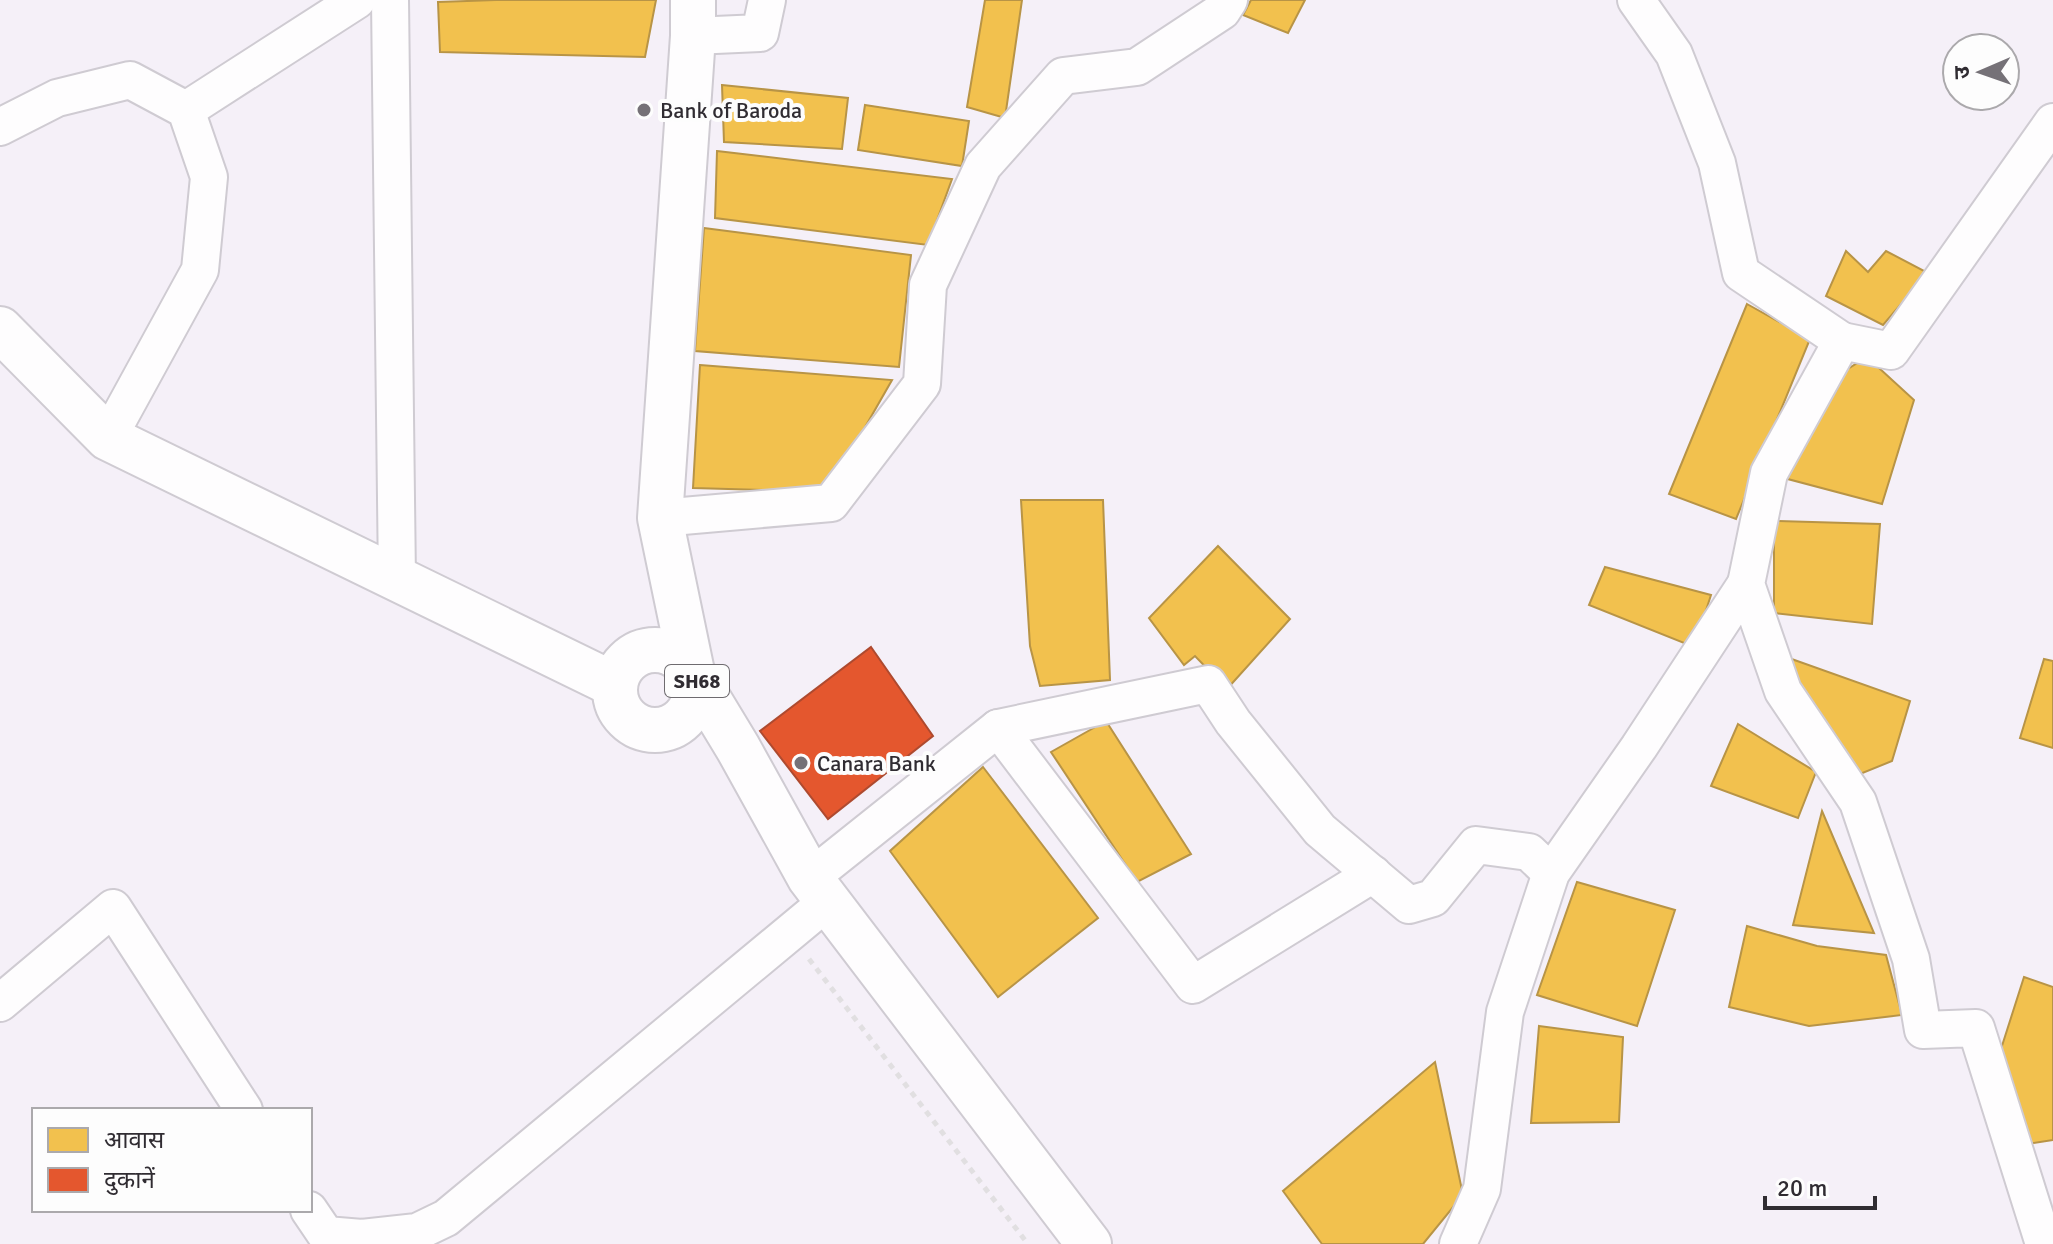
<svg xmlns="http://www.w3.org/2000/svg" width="2053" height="1244" viewBox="0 0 2053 1244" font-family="Signika,'Noto Sans Devanagari',sans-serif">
  <rect width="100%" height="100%" fill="#f5f0f8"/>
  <g fill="#f2c14e" stroke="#b89446" stroke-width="2">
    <path d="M496 0H656L645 57 440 52 438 2Z"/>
    <path d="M985 0H1022L1005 118 967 107Z"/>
    <path d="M1251 0H1305L1288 33 1243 15Z"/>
    <path d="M722 85 848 98 842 149 724 142Z"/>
    <path d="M865 105 969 121 962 166 858 150Z"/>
    <path d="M717 151 952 179 928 245 715 218Z"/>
    <path d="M704 228 911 255 899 367 695 351Z"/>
    <path d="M1846 251 1868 272 1886 251 1928 273 1883 325 1826 296Z"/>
    <path d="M1747 304 1810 339 1736 519 1669 494Z"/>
    <path d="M1867 357 1914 400 1882 504 1784 478 1837 389 1843 372Z"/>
    <path d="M700 365 892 380 828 492 693 488Z"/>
    <path d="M1021 500H1103L1110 680 1040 686 1030 646Z"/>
    <path d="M1774 521 1880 524 1872 624 1774 613Z"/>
    <path d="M1218 546 1290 619 1227 689 1195 656 1184 665 1149 618Z"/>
    <path d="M1605 567 1711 595 1694 647 1589 605Z"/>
    <path d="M1786 657 1910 701 1892 761 1855 776 1792 682Z"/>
    <path d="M2044 659 2053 661V748L2020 738Z"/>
    <path d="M1106 721 1191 854 1137 882 1051 752Z"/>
    <path d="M1738 724 1816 772 1798 818 1711 786Z"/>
    <path d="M983 767 1098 918 998 997 890 851Z"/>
    <path d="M1822 811 1874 933 1793 925Z"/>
    <path d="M1577 882 1675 910 1637 1026 1537 995Z"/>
    <path d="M1747 926 1817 946 1886 955 1902 1015 1809 1026 1729 1007Z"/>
    <path d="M2024 977 2053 987V1140L2027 1144 2001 1049Z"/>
    <path d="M1539 1026 1623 1037 1619 1122 1531 1123Z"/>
    <path d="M1435 1062 1463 1195 1423 1244H1322L1283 1191Z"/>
  </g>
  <path fill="#e4572e" stroke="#ae4a2f" stroke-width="2" d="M871 647 933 736 828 819 760 731Z"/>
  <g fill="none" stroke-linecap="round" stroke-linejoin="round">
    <g stroke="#cfcbd2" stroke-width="40">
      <g id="minor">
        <path d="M390 0 397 581"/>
        <path d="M1636 0 1674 54 1717 163 1741 273 1842 341 1769 473 1746 584 1783 691 1858 802 1911 959 1923 1030 1976 1028 2044 1244"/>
        <path d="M693 36 760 33 767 0"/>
        <path d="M186 110 357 0"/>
        <path d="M0 127 57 98 130 80 186 110 209 177 200 270 108 438"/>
        <path d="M1842 341 1891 351 2053 122"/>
        <path d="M660 518 831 503 922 384 928 285 983 166 1063 76 1137 67 1222 11 1229 0"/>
        <path d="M998 728 1193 985 1373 874"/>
        <path d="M810 878 998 728 1208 684 1233 722 1320 830 1409 905 1433 898 1476 845 1529 852 1551 873"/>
        <path d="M0 1003 113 908 244 1110"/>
        <path d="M309 1210 326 1235 362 1238 417 1232 446 1218 828 901"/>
        <path d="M1458 1244 1482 1189 1505 1012 1551 873 1639 747 1746 584"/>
      </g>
    </g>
    <g stroke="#cfcbd2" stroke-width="48">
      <path id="secondary" d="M0 329 108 438 615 685"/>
    </g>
    <g stroke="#cfcbd2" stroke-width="48">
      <g id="primary">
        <path d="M693 0V36L660 518 692 672 738 748 810 878 1089 1244"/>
        <circle cx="655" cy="690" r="40"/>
      </g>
    </g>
    <path stroke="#e1dfe1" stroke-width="5" stroke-dasharray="6 6" stroke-linecap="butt" d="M809 959 1028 1244"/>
    <use href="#minor" stroke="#fefdfe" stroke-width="36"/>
    <use href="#secondary" stroke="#fefdfe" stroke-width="44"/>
    <use href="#primary" stroke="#fefdfe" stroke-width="44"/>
  </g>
  <g fill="#757177" stroke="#fdfdfd" stroke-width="3">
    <circle cx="644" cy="110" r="8"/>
    <circle cx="801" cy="763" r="8"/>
  </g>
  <g text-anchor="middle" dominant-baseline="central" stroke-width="8" stroke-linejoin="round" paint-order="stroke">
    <rect fill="#fdfdfd" stroke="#6e6b6f" stroke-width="2" x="665" y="665" width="64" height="32" rx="6"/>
    <g font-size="20" font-weight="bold" fill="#302c32">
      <text x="697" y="681">SH68</text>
    </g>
    <g font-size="22" fill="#302c32" stroke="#fdfdfd" text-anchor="start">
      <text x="660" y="110">Bank of Baroda</text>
      <text x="817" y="763">Canara Bank</text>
    </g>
  </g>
  <rect x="32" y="1108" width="280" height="104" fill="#fdfdfd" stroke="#aba9ac" stroke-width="2"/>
  <rect x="48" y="1128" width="40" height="24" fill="#f2c14e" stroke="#aba9ac" stroke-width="2"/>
  <text x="104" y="1148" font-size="24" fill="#302c32">आवास</text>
  <rect x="48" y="1168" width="40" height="24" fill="#e4572e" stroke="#aba9ac" stroke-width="2"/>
  <text x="104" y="1188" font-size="24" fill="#302c32">दुकानें</text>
  <g transform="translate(1981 72) rotate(268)"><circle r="38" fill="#fdfdfd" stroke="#aba9ac" stroke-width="2"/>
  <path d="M0-6L14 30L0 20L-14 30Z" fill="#757177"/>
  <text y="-12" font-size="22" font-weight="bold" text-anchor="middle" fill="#302c32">उ</text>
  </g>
  <path d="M1765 1196v12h110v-12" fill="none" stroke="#302c32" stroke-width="4"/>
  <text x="1777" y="1196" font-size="24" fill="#302c32" stroke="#fdfdfd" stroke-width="6" paint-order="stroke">20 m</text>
</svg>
